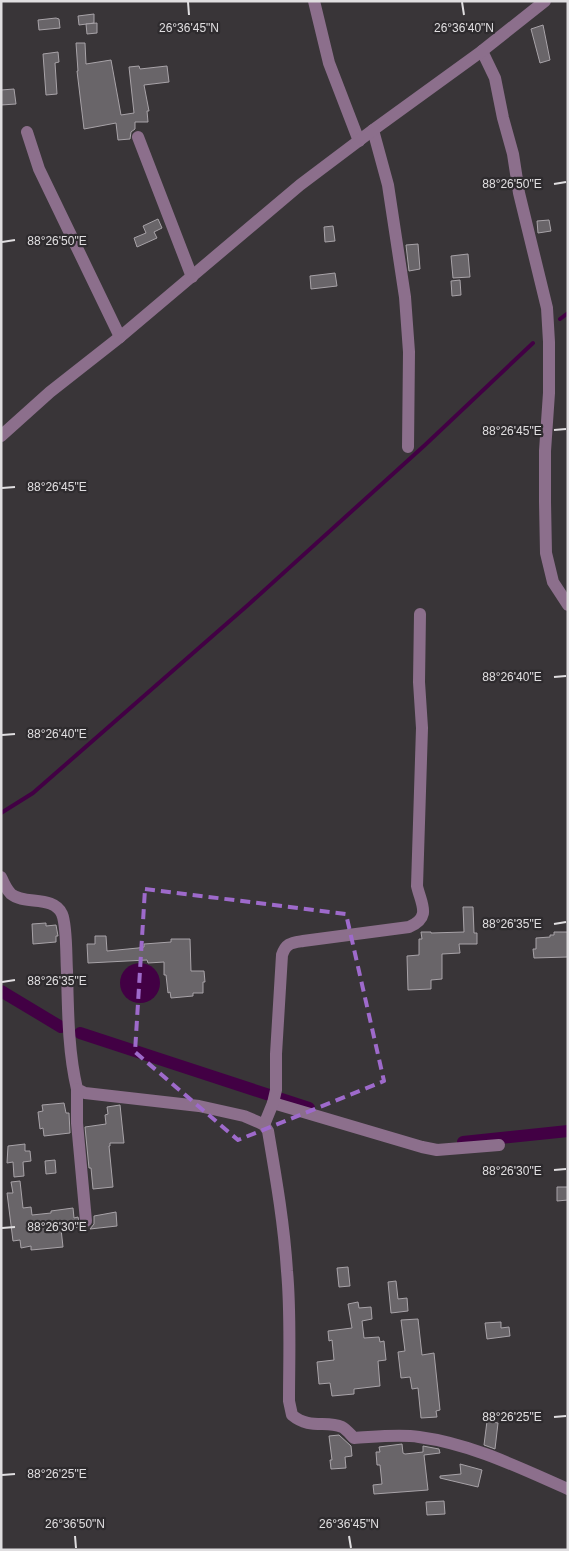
<svg xmlns="http://www.w3.org/2000/svg" width="569" height="1551" viewBox="0 0 569 1551" font-family="Arial,sans-serif">
  <rect width="100%" height="100%" fill="#393538"/>
  <circle fill="#420044" cx="140" cy="983" r="20"/>
  <g fill="none" stroke-linecap="round" stroke-linejoin="round">
    <g stroke="#420044" stroke-width="4">
      <path d="M560 319 568 313"/>
      <path d="M1 813 33 793 248 605 425 445 533 343"/>
    </g>
    <g stroke="#420044" stroke-width="12">
      <path d="M1 991 61 1027"/>
      <path d="M80 1033 309 1108"/>
      <path d="M463 1142 568 1131"/>
    </g>
  </g>
  <g fill="#696569" stroke="#a8a3a8">
    <path d="M94 14V23L79 25 78 16Z"/>
    <path d="M56 18 59 19 60 28 39 30 38 20Z"/>
    <path d="M97 23V33L87 34 86 24Z"/>
    <path d="M543 25 550 60 540 63 531 29Z"/>
    <path d="M76 43H85L86 64 111 60 121 115 134 113 129 67 139 66 140 69 167 66 169 82 144 85 149 111H147L148 122H135V129L131 132 130 139 118 140 116 123 84 129 77 71H78Z"/>
    <path d="M58 52 59 62 55 63 57 94 46 95 43 54Z"/>
    <path d="M14 89 16 104 1 105V90Z"/>
    <path d="M158 219 162 228 154 232 157 238 137 247 134 238 146 233 143 226Z"/>
    <path d="M549 220 551 231 538 233 537 221Z"/>
    <path d="M333 226 335 241 325 242 324 227Z"/>
    <path d="M418 244 420 269 409 271 406 245Z"/>
    <path d="M468 254 470 277 453 278 451 256Z"/>
    <path d="M335 273 337 286 311 289 310 276Z"/>
    <path d="M460 280 461 295 452 296 451 281Z"/>
    <path d="M463 907H473L474 933H477V944H459L460 953 442 954V979L431 980V989L408 990 407 956 419 955V939H422L421 932H431V933L464 932Z"/>
    <path d="M46 923V926L56 925 58 936H56V942L33 944 32 924Z"/>
    <path d="M554 932H568V957L534 958 533 949H536V938L550 937V935H554Z"/>
    <path d="M95 936H106L107 951 138 948 144 947V944L171 942V939H190L191 971H204L205 982H203V993H193V996L171 998 170 992 168 993 166 975H164V962L148 963 147 960 88 963 87 944H95Z"/>
    <path d="M64 1103 66 1113H69L70 1133 44 1136 43 1128 40 1129 38 1112 43 1111 42 1105Z"/>
    <path d="M120 1105 124 1143H110V1146H109L113 1187 93 1189 91 1168H89L85 1127 106 1124 105 1115 108 1114 107 1107Z"/>
    <path d="M25 1144V1151H30L31 1161 23 1162 24 1176 14 1177 13 1162 7 1163 8 1146Z"/>
    <path d="M55 1160 56 1173 46 1174 45 1161Z"/>
    <path d="M20 1181 23 1208 31 1207 32 1215 51 1213V1211L73 1208 74 1218 78 1217 80 1227 61 1229 63 1247 31 1250V1246L21 1248 20 1240 13 1241 7 1193H13L11 1182Z"/>
    <path d="M557 1187H568V1200L557 1201Z"/>
    <path d="M116 1212 117 1226 90 1229 94 1224V1216Z"/>
    <path d="M348 1267 350 1286 339 1287 337 1268Z"/>
    <path d="M396 1281 398 1299 407 1298 408 1311 391 1313 388 1282Z"/>
    <path d="M358 1302 359 1308 371 1307 372 1319 362 1321 364 1338 379 1337 380 1342 384 1341 386 1360 378 1361 380 1386 354 1389V1394L332 1396 330 1383 319 1384 317 1362 334 1360 332 1340 329 1341 328 1331 352 1328 348 1304Z"/>
    <path d="M418 1319 422 1355 434 1353 440 1410 436 1411 437 1417 421 1418 418 1388 412 1389 410 1377 401 1378 398 1352 405 1351 401 1320Z"/>
    <path d="M501 1322V1328L509 1327 510 1336 487 1339 485 1323Z"/>
    <path d="M487 1421 498 1423 495 1449 484 1445Z"/>
    <path d="M339 1435 351 1446 352 1456 345 1457 346 1468 331 1469 330 1460H332L329 1436Z"/>
    <path d="M402 1444 403 1453 405 1454 423 1452V1446L439 1449 440 1453 424 1455 428 1490 374 1494 373 1485 382 1484 380 1465H377L376 1452H380L379 1447Z"/>
    <path d="M460 1464 482 1470 478 1487 440 1478V1476L461 1474Z"/>
    <path d="M444 1501 445 1514 427 1515 426 1502Z"/>
  </g>
  <g fill="none" stroke-linecap="round" stroke-linejoin="round">
    <g stroke="#8c6f8c" stroke-width="12">
      <path d="M314 1 329 63 359 141"/>
      <path d="M482 51 495 78 503 118 513 154 519 193 547 308 549 342V393L545 451V502L546 553 553 582 568 605"/>
      <path d="M373 130 388 185 405 297 409 352 408 447"/>
      <path d="M27 132 39 169 120 337"/>
      <path d="M138 137 192 277"/>
      <path d="M1 436 50 392 120 337 300 185 373 130 482 51 545 1"/>
      <path d="M1 877C4 884 6 889 11 894 24 905 54 895 62 914 67 926 66 957 67 971 68 1010 68 1051 77 1089L85 1093 199 1106 244 1116 258 1122 264 1125 268 1131C276 1178 284 1224 287 1271 291 1314 289 1358 289 1401L292 1415C310 1430 326 1420 342 1427 346 1429 350 1434 354 1438 374 1437 399 1434 419 1437 472 1444 520 1468 568 1489"/>
      <path d="M77 1089V1123L86 1221"/>
      <path d="M273 1103 422 1147 437 1150 499 1145"/>
      <path d="M264 1125 273 1103 276 1090V1054L282 955C286 943 291 943 303 941L409 927C432 917 421 904 417 886L422 728 419 682 420 614"/>
    </g>
  </g>
  <path fill="none" stroke="#9e6acb" stroke-width="4" stroke-dasharray="10 6" stroke-linejoin="round" d="M145 889 346 914 384 1081 238 1140 135 1052Z"/>
  <path fill="none" stroke="#e0dee0" stroke-width="2" d="M188 2 189 15M462 2 464 15M554 184 566 182M2 242 15 240M554 430 566 429M2 488 15 487M554 677 566 676M2 735 15 734M554 924 566 922M2 982 15 980M554 1170 566 1169M2 1228 15 1227M554 1417 566 1416M2 1475 15 1474M75 1536 76 1548M349 1536 351 1548"/>
  <g font-size="12" text-anchor="middle" fill="#e0dee0" stroke="#2e2b2e" stroke-width="4.5" stroke-linejoin="round" paint-order="stroke">
    <text x="189" y="32">26°36'45"N</text>
    <text x="464" y="32">26°36'40"N</text>
    <text x="512" y="188">88°26'50"E</text>
    <text x="57" y="245">88°26'50"E</text>
    <text x="512" y="435">88°26'45"E</text>
    <text x="57" y="491">88°26'45"E</text>
    <text x="512" y="681">88°26'40"E</text>
    <text x="57" y="738">88°26'40"E</text>
    <text x="512" y="928">88°26'35"E</text>
    <text x="57" y="985">88°26'35"E</text>
    <text x="512" y="1175">88°26'30"E</text>
    <text x="57" y="1231">88°26'30"E</text>
    <text x="512" y="1421">88°26'25"E</text>
    <text x="57" y="1478">88°26'25"E</text>
    <text x="75" y="1528">26°36'50"N</text>
    <text x="349" y="1528">26°36'45"N</text>
  </g>
  <rect width="569" height="1551" fill="none" stroke="#e0dee0" stroke-width="5"/>
</svg>
